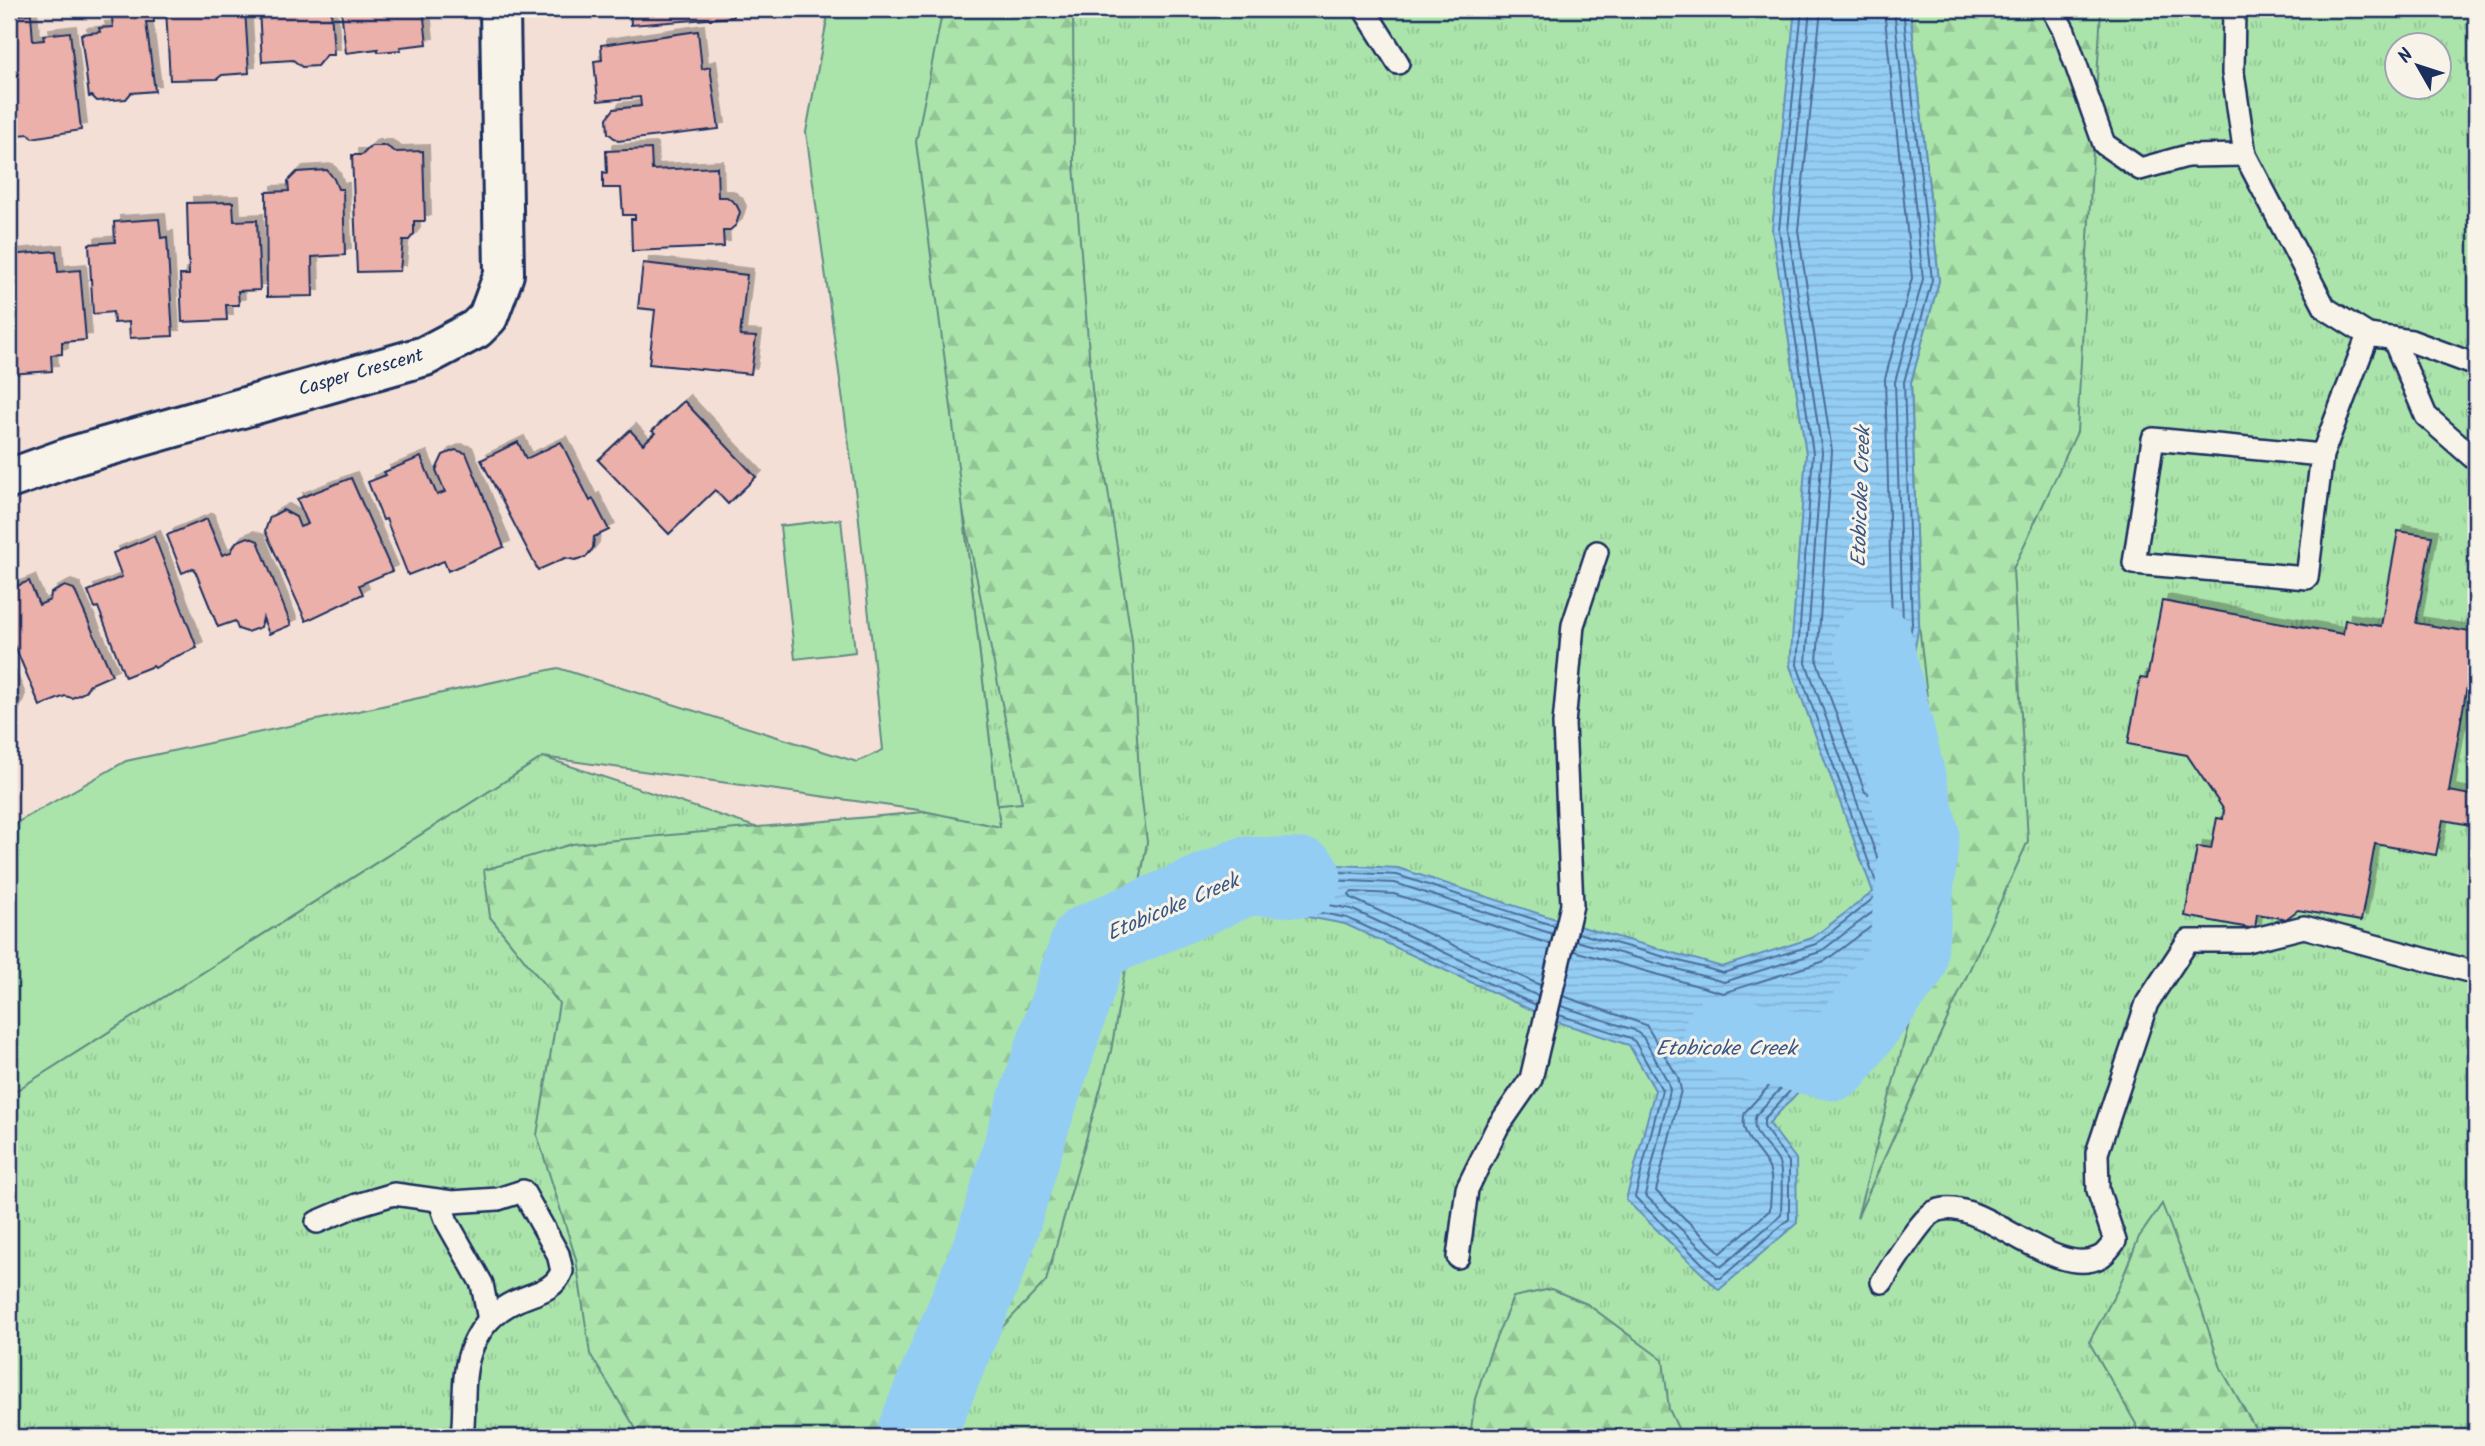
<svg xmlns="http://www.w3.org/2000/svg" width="2485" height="1446" viewBox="0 0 2485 1446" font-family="Kalam,sans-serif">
  <defs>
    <pattern id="grass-tufts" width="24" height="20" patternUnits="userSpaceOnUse" patternTransform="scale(1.75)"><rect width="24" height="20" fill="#aae4aa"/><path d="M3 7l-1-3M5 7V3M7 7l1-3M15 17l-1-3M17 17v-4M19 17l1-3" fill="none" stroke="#92c495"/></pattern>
    <pattern id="forest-firs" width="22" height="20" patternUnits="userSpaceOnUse" patternTransform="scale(1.75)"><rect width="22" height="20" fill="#aae4aa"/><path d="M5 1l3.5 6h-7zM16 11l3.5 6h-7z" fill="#92c495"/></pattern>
    <pattern id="water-rules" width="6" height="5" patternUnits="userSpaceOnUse" patternTransform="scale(1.75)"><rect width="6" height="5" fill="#94cdf4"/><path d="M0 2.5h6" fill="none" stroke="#7fb0d4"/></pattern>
    <filter id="shadow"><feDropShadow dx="6" dy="-6" stdDeviation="0" flood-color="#0004"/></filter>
  </defs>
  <rect width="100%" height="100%" fill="#f3dfd5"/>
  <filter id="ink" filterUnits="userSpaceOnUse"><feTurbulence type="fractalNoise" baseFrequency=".0143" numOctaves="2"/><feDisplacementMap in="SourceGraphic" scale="14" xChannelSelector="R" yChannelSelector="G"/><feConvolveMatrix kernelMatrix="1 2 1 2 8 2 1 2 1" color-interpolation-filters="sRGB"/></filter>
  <g filter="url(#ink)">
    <path fill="url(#grass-tufts)" stroke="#628a84" stroke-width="2" fill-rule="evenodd" d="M943 9H2476V1437H9V1095L543 757 910 878 1000 827 951 407ZM2398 46H2440V88H2398Z"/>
    <g fill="url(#forest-firs)" stroke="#628a84" stroke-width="2">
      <path d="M862 9H1073L1074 165 1092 390 1132 641 1139 775 1147 842 1111 1051 1046 1281 898 1437H641L590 1354 576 1259 537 1135 559 1003 490 917 484 870 572 844 1022 803Z"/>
      <path d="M1910 9H2101L2077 432 2013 569 2028 841 1857 1218 1947 881 1919 624 1911 382 1939 281Z"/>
      <path d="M2162 1204 2200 1304 2221 1368 2260 1437H2137L2136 1424 2089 1342 2118 1289 2139 1237Z"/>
      <path d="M1551 1289 1587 1304 1663 1360 1669 1409 1682 1437H1470L1475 1399 1489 1355 1513 1297Z"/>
    </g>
    <g fill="#aae4aa" stroke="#628a84" stroke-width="2">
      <path d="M829 9H943L916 142 951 407 1000 827 919 810 543 757 9 1095V827L126 761 558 668 857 762 883 750 858 511 806 132Z"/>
      <path d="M841 519 855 652 795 659 780 526Z"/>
    </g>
    <path fill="url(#water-rules)" stroke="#648eb8" stroke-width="2" d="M1795 9H1910L1939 281 1911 382 1919 624 1896 762 1908 937 1875 1010 1769 1123 1796 1159 1797 1223 1719 1290 1626 1200 1655 1090 1629 1045 1555 1021 1345 924 1176 892 1299 863 1398 868 1568 923 1722 967 1812 938 1873 892 1790 666 1806 454 1772 230Z"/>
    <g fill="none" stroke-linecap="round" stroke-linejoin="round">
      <g stroke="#4b6e9a" stroke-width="2">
        <path d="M1810 9 1788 230 1822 452 1806 663 1880 865 1883 867 1887 863 1880 760 1903 623 1895 382 1923 279 1894 9"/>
        <path d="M1821 9 1798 230 1832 451 1817 662 1865 792 1868 794 1871 791 1870 759 1892 622 1885 379 1912 278 1884 9"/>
        <path d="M1578 933 1723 973 1816 944 1880 893 1797 665 1813 453 1779 230 1802 9"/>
        <path d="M1540 985 1351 898 1349 894 1352 892 1394 894 1550 944"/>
        <path d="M1538 996 1351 909 1268 894 1265 889 1301 879 1395 883 1553 934"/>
        <path d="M1563 996 1646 1025 1678 1077 1681 1090 1656 1191 1721 1253 1770 1210C1770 1198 1774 1176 1768 1166 1758 1147 1738 1136 1745 1112L1853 996 1881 933V925L1876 923 1825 961 1723 993 1574 951"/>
        <path d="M1536 1005 1347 918 1226 894 1223 890 1300 870 1397 875 1555 926"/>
        <path d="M1561 1006 1634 1030 1643 1037 1668 1082 1670 1090 1645 1195 1721 1267 1781 1215C1781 1202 1784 1174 1779 1163 1772 1146 1748 1136 1756 1115L1862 1001 1892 935 1890 905 1886 902 1820 952 1724 982 1576 941"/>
        <path d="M1559 1015 1631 1038 1635 1042 1662 1090 1635 1197 1717 1278H1721L1789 1219V1162L1764 1127V1119L1869 1006 1901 936 1889 762 1912 624 1904 382 1932 280 1903 9"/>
      </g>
      <g stroke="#94cdf4" stroke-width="79">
        <path d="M1723 1034 1833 1061 1907 962 1920 835 1873 642"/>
        <path d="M915 1437 995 1242 1028 1130 1090 943 1246 876 1302 878"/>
      </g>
    </g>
    <g fill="#ebb0aa" stroke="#1b2f5e" stroke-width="2" filter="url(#shadow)">
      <path d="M111 9H153L154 22H146L155 91 131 93 126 99 97 101 92 96 89 97 81 34 100 32 99 28 113 27Z"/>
      <path d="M166 9H245L249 73 222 75 217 79 170 80Z"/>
      <path d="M259 9H331L334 55H326L317 66 302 67 293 60 262 62Z"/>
      <path d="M341 9H423L427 44 400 47 401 50 378 52V49L346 53Z"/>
      <path d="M630 9H733V17L631 25Z"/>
      <path d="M31 14 33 41 44 40 43 35 70 32 81 130 32 138 29 134 9 136V16Z"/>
      <path d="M698 31 702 69 710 67 719 129 618 141 608 133 607 118 614 109 641 106 640 97 598 101 594 61 602 60 601 45Z"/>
      <path d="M371 146H386L396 152 423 151 425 221H414V234L409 240H403L400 271 357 272 352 155H362Z"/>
      <path d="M651 149 652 170 717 167 718 197H727L736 204 740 212 736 225 729 231H723L724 247 632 251 631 219H635V215H623L621 188H603V172L607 173 606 151Z"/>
      <path d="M327 170 334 179 338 189H343L345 255 312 257 313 296 267 297 266 192 289 191 288 181 297 172Z"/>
      <path d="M233 202 234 221 257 220 260 290 238 291 239 305H226L227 320 182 322 180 275H189L187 203Z"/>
      <path d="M159 219 161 238 167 237 173 336 130 338 129 322 114 323 113 312 93 314 89 244 115 242 114 222Z"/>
      <path d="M56 251 58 272 80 270 86 340 62 342V354L51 355 52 371 9 374V328H13L9 255Z"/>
      <path d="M643 263 747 275 740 336 756 337 751 374 649 364 655 310 638 308Z"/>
      <path d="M684 401 756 477 728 504 715 490 669 534 598 460 630 430 643 444 655 433 652 431Z"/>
      <path d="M518 442 526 459 561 442 590 501 593 499 609 530 594 537 593 548 586 557 575 560 565 558 538 570 481 460Z"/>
      <path d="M455 450 466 453 504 547 448 571 444 561 408 575 386 519 383 520 368 482 386 475 384 472 421 457 437 495 445 492 436 470 443 455Z"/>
      <path d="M351 478 392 571 359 585 363 594 306 621 265 531 270 517 283 510 296 517 300 527 308 524 297 499Z"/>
      <path d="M207 519 222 555 231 552 236 542 248 537 258 541 291 625 269 634 263 618 261 627 247 632 238 629 235 621 218 627 194 568 182 573 167 535Z"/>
      <path d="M2398 531 2432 536 2416 623 2476 633 2449 791 2476 796V826L2443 820 2436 855 2375 844 2361 921 2298 910 2286 919 2257 914 2255 929 2185 916 2197 847 2211 849 2217 818 2223 819 2224 810 2187 755 2128 744 2140 678 2147 679 2162 601 2343 634 2345 620 2381 626Z"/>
      <path d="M154 536 197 648 170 659 155 668 153 666 125 677 98 607 95 608 88 591 122 577 113 553Z"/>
      <path d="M29 581 39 605 50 600 51 593 65 586 74 589 112 675 89 685 85 692 72 698 65 696 40 706 11 637 9 639V589Z"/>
      <path d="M9 675 19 700 9 725Z"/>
    </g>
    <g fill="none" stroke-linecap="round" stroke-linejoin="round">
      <g stroke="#1b2f5e" stroke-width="26">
        <g id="lane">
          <path d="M1364 9 1398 63"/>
          <path d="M2052 9 2064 31 2104 144 2140 169 2187 156 2245 155"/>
          <path d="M2234 9 2233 73 2245 155 2325 308 2368 335 2411 341 2476 365"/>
          <path d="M2393 338 2426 416 2476 460"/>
          <path d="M2322 455 2153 439 2134 563 2307 578 2322 455 2368 335"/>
          <path d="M440 1202 447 1222 482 1284 489 1320"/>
          <path d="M317 1222 357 1205 394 1194 452 1202 498 1199 523 1191 558 1254 562 1271C554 1292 532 1293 514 1302 495 1311 481 1327 473 1345 460 1374 466 1407 462 1437"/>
          <path d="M1458 1257 1467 1189 1497 1128 1531 1079 1572 905 1564 724 1573 625 1597 552"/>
          <path d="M1882 1282C1891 1267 1921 1219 1934 1212 1976 1190 2053 1282 2100 1257 2106 1254 2111 1246 2115 1241L2098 1190 2097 1153 2147 1003 2188 941H2247L2304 927 2476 973"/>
        </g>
      </g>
      <g stroke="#1b2f5e" stroke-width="44">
        <path id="street" d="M9 479 73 456 425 356 476 329 488 317 504 274 500 9"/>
      </g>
      <use href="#lane" stroke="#f7f3e8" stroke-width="21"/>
      <use href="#street" stroke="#f7f3e8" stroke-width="38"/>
    </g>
  </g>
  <g text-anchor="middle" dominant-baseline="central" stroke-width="6" stroke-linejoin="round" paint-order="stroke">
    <g font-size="19" fill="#1b2f5e" stroke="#f7f3e8">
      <text transform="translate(361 373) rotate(-16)">Casper Crescent</text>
    </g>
    <g font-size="21" font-style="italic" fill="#395684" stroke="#f7f3e8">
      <text transform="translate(1862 497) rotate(-88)">Etobicoke Creek</text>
      <text transform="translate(1173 908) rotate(-23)">Etobicoke Creek</text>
      <text x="1726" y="1049">Etobicoke Creek</text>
    </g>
  </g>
  <rect width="2485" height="1446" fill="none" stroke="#f7f3e8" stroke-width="35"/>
  <rect x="18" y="18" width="2450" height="1411" fill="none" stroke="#1b2f5e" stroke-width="2.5" filter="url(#ink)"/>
  <g transform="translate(2418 66) rotate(309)"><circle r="33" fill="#f7f3e8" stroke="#9fa5b1" stroke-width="2"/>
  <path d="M0-5L12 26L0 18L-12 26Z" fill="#1b2f5e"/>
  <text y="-10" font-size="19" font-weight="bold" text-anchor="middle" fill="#1b2f5e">N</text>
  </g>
</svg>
